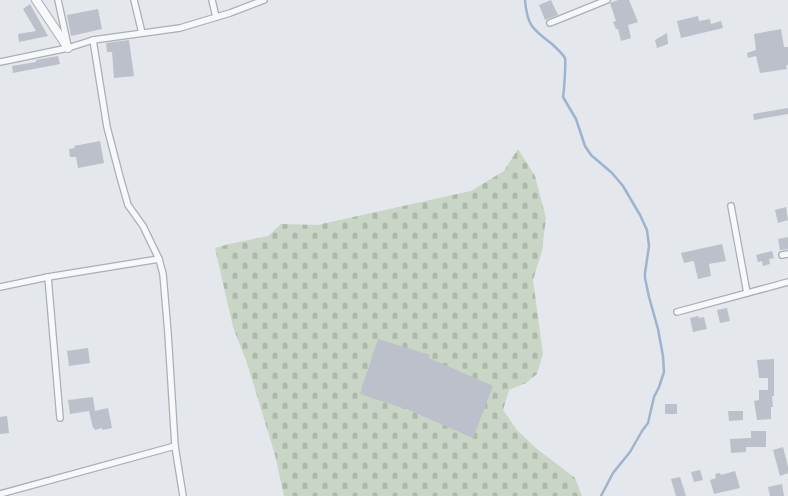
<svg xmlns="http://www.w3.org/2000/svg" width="788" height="496" viewBox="0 0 788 496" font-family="Arial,sans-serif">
  <defs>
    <pattern id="cemetery-stones" width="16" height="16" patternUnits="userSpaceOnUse" patternTransform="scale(1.25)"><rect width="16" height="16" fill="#c9d6c5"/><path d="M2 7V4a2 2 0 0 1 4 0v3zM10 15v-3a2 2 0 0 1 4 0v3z" fill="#adb8ab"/></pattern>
  </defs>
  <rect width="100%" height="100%" fill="#e4e7ec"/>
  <path fill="url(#cemetery-stones)" d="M518 149 535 176 546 218 542 251 533 280 543 354 537 374 526 383 509 390 503 410 517 430 537 449 575 478 582 496H284L275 455 247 363 233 327 215 248 229 244 268 236 281 224 317 225 471 191 504 171Z"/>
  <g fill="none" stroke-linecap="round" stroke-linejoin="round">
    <path stroke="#9fb4cc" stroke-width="2.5" d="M525 0C527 25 532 29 552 44 556 48 562 53 565 58 566 62 564 92 563 97L576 119 585 146 591 155 612 173 623 186 640 215 647 230 649 246 645 273V278L649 297 658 329 663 356 664 372 659 387 654 397 648 423 642 431 630 452 613 473 601 496"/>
  </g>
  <g fill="#bbc0ca">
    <path d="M551 0 558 15 545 20 539 5Z"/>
    <path d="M618 0H629L638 22 628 25 631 38 621 41 618 29H616L613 22 616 21 610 3Z"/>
    <path d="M30 4 48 36 19 42 18 34 36 31 23 9Z"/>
    <path d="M98 9 102 29 71 36 67 15Z"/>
    <path d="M698 16 699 21 710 19 711 24 721 21 723 28 681 38 677 21Z"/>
    <path d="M781 29 784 47H788V65H786L787 69 760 73 756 56 748 58 747 53 756 50 754 34Z"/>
    <path d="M667 33 668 44 657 48 655 40Z"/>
    <path d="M129 40 134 76 114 78 112 52H107L106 43Z"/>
    <path d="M58 56 60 64 13 73 12 66 36 62V60Z"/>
    <path d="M788 108V114L754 120 753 114Z"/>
    <path d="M100 141 104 163 78 168 76 157H70L69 149 75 148 74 146Z"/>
    <path d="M786 207 788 220 778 223 775 210Z"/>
    <path d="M788 237V249L780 250 778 239Z"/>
    <path d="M722 244 726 261 709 264 711 276 698 279 694 262 693 261 684 263 681 253Z"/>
    <path d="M772 251 774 258 769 259 770 264 763 266 762 261 758 262 756 255Z"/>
    <path d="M727 308 730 321 720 323 717 310Z"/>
    <path d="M698 316 699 318 704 317 707 329 693 332 690 318Z"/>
    <path d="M378 339 430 355 429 358 493 386 473 438 418 414V413L360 394Z"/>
    <path d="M88 348 90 363 69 366 67 351Z"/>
    <path d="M774 359V396H772L773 407H771V419L757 420 754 401 759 400V390H768V378H759L757 360Z"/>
    <path d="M93 397 95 411 108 408 112 428 102 430V428L95 430 94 428H93L89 411 70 414 68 400Z"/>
    <rect x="665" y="404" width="12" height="10"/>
    <path d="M728 411H743V420L729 421Z"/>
    <path d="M7 416 9 433 0 434V417Z"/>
    <path d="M751 431H766V447H746V452L731 453 730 439 751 438Z"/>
    <path d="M783 447 788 467V473L780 476 773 450Z"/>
    <path d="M700 470 703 480 694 482 691 472Z"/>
    <path d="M735 471 740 488 714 494 710 480 716 478 715 474 720 473 721 475Z"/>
    <path d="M680 477 686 496H676L671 479Z"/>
    <path d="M782 484 784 496H770L768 487Z"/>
  </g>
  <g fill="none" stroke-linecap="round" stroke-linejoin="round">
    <g stroke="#a9aeb7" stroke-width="8">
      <g id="minor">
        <path d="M58 0 68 46"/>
        <path d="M134 0 142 33"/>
        <path d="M212 0 216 17"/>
        <path d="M550 23 607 0"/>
        <path d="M93 40 107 127 120 177 128 205 143 226 159 259 163 274 168 333 175 446 183 496"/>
        <path d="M0 62 68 48 93 40 180 28 230 13 264 0"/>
        <path d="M731 206 747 293"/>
        <path d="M782 255 788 254"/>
        <path d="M48 277 60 418"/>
        <path d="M0 287 48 277 159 259"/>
        <path d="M677 312 788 282"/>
        <path d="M0 494 175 446"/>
      </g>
    </g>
    <g stroke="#a9aeb7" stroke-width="10">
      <path id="tertiary" d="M36 0 68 48"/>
    </g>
    <use href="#minor" stroke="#f7f8fa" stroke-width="5.5"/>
    <use href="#tertiary" stroke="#f7f8fa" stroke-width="8"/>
  </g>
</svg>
